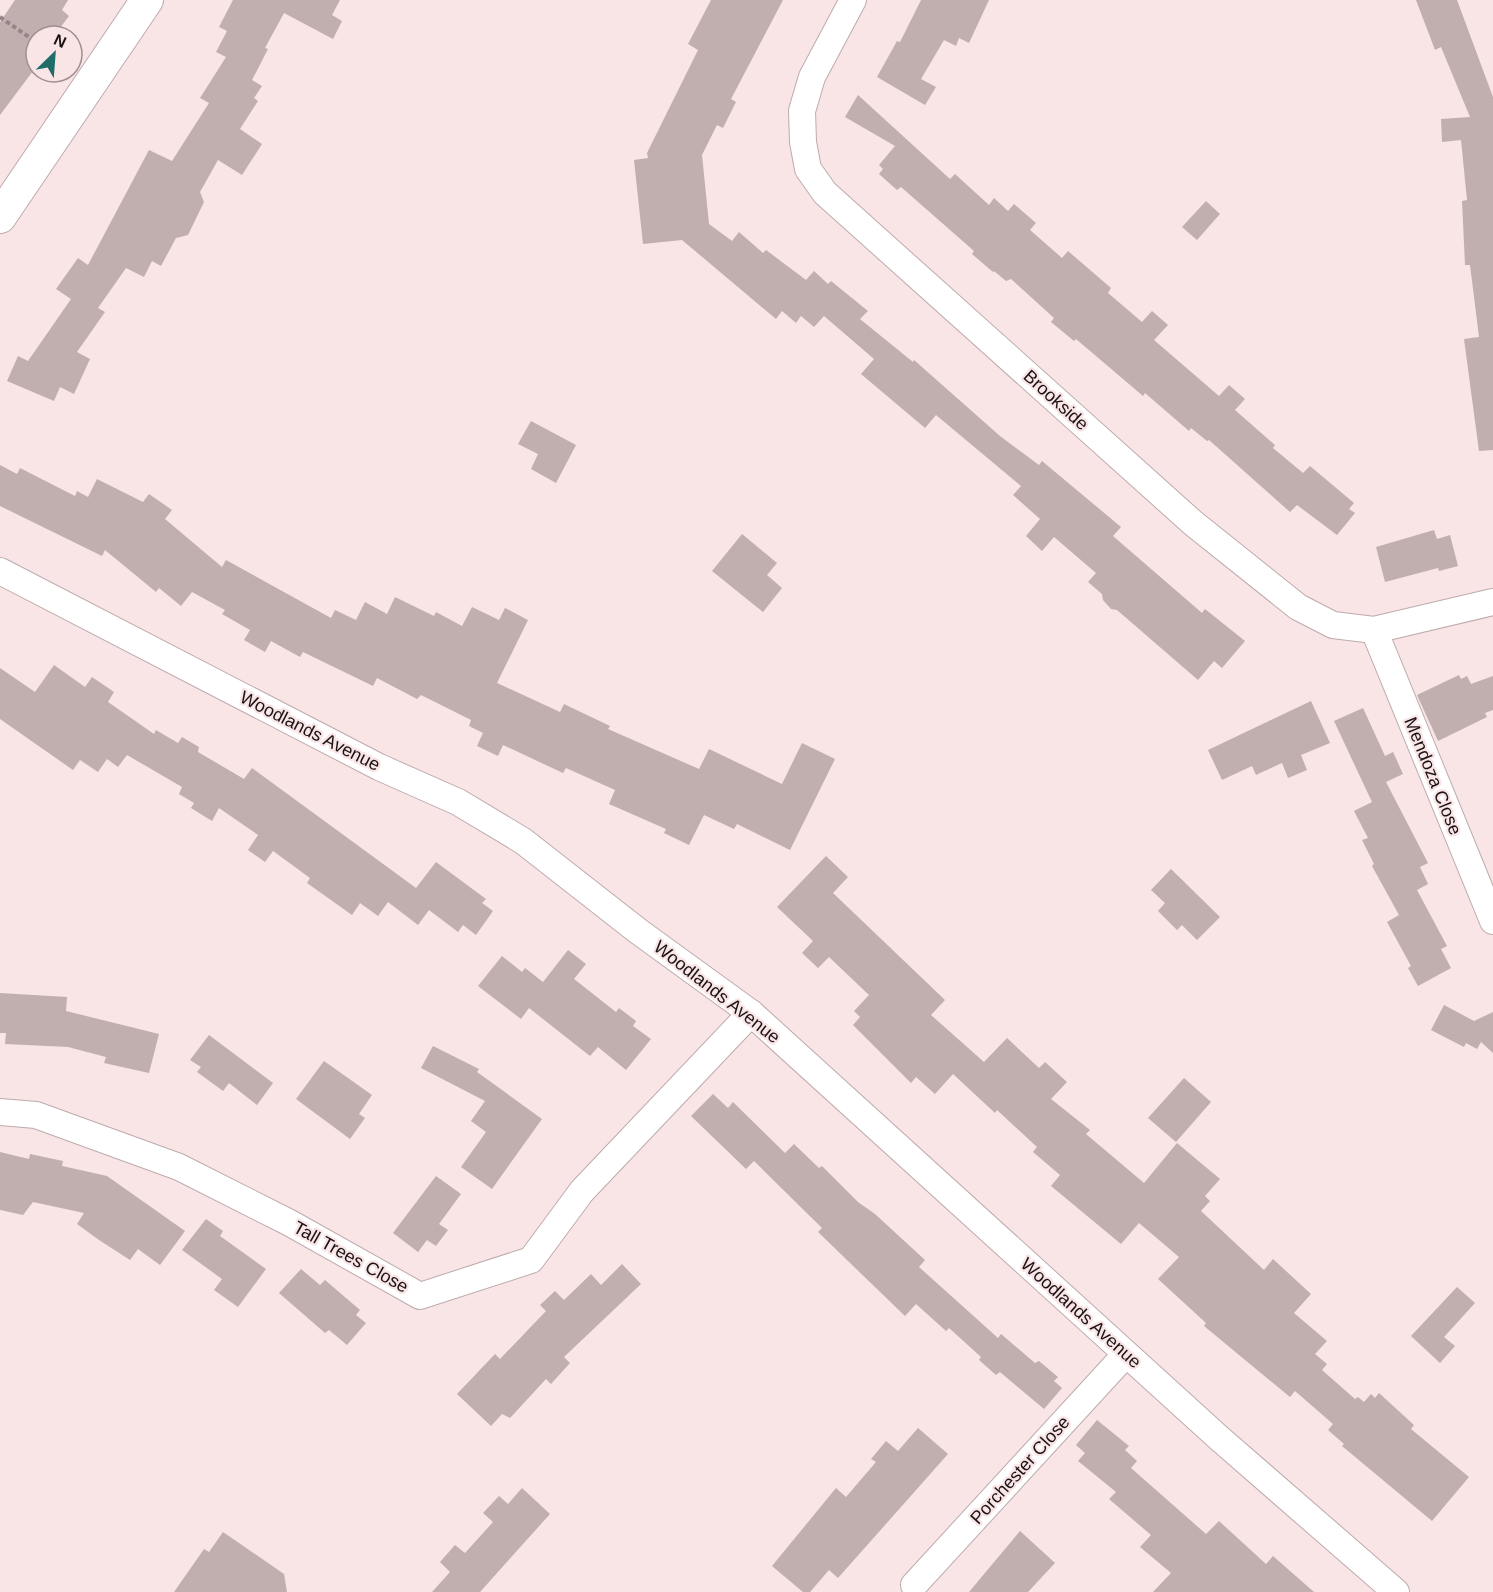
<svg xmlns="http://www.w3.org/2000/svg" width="1493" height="1592" viewBox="0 0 1493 1592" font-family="Helvetica,sans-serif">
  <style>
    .building { fill: #c1aeaf }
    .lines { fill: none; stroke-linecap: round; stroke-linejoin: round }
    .minor-casing { stroke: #beabad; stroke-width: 28 }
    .tertiary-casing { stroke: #beabad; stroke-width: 34 }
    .path { stroke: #948687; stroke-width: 4; stroke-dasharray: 4.5 3; stroke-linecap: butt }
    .minor { stroke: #fff; stroke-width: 26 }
    .tertiary { stroke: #fff; stroke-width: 32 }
    .labels { text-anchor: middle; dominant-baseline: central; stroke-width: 4.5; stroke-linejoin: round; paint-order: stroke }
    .street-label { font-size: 18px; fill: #1a1314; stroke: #f9e4e6 }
  </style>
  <rect width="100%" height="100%" fill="#f9e4e6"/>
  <!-- building -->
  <g class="building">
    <path d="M 15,0 L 68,0 L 62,10 L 69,16 L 54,36 L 36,36 L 36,67 L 0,115 L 0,22 Z"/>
    <path d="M 233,0 L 340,0 L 332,15 L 342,21 L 333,39 L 284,13 L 265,48 L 268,49 L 252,80 L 262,86 L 254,98 L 258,101 L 240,129 L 262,144 L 242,175 L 218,160 L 200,192 L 204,202 L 188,235 L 176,238 L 161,266 L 152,261 L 144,277 L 126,268 L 98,308 L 105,312 L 77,352 L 90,359 L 74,394 L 60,387 L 54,401 L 7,381 L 18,356 L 28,361 L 71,299 L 56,289 L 78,258 L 88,265 L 149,150 L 172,161 L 209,103 L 200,98 L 226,57 L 216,52 L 227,31 L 219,27 Z"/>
    <path d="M 711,0 L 783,0 L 731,99 L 736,102 L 723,128 L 717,125 L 702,155 L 709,224 L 732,241 L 739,232 L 763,253 L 766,250 L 806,280 L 814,271 L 828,284 L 831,281 L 868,311 L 860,319 L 913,362 L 914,360 L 1000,436 L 1039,465 L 1042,461 L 1121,527 L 1113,536 L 1202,613 L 1205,609 L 1245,641 L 1222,668 L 1214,661 L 1198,680 L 1117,610 L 1111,609 L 1103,600 L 1102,594 L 1088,582 L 1096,573 L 1054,537 L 1042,551 L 1026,536 L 1040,519 L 1013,495 L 1021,486 L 936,415 L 925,428 L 861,374 L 874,359 L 824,316 L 814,327 L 801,316 L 796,323 L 782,311 L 776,319 L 682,240 L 643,244 L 634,160 L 648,158 L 647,153 L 698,50 L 688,44 Z"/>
    <path d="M 921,0 L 989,0 L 969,43 L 959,38 L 956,46 L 944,40 L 921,79 L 936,87 L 925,105 L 877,77 L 897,41 L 900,42 Z"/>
    <path d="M 1416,0 L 1457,0 L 1493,97 L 1493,450 L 1479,451 L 1464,339 L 1479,337 L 1470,265 L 1465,265 L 1462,201 L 1467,200 L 1461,140 L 1442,142 L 1441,119 L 1470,117 L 1441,47 L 1435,50 Z"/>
    <path d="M 858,95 L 950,179 L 955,174 L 989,205 L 994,198 L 1008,211 L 1014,204 L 1036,223 L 1030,230 L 1062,258 L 1068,251 L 1111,288 L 1108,293 L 1142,322 L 1152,311 L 1168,325 L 1154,340 L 1219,396 L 1229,385 L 1245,399 L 1235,410 L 1275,445 L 1273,448 L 1303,473 L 1310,466 L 1354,503 L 1349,509 L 1355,513 L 1337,535 L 1297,505 L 1290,512 L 1209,440 L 1207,441 L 1191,428 L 1189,431 L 1145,393 L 1143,396 L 1076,339 L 1074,341 L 1051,322 L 1054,318 L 1011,279 L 1006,281 L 994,271 L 993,272 L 972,254 L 974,251 L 901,187 L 897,190 L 879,174 L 883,169 L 879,165 L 895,146 L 845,117 Z"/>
    <path d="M 1206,201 L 1220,214 L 1197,240 L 1182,227 Z"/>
    <path d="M 531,421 L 576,445 L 556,483 L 531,469 L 538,454 L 518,444 Z"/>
    <path d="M 0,465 L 17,474 L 20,468 L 75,496 L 77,491 L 88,497 L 97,479 L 143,502 L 149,494 L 172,510 L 165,519 L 222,567 L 226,560 L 331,618 L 335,610 L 356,620 L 365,602 L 387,614 L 395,597 L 434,616 L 436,612 L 462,626 L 472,607 L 499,620 L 505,608 L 528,620 L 497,683 L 560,712 L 564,704 L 610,726 L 608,729 L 699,769 L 709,749 L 782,784 L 802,743 L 835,759 L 790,850 L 737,824 L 734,829 L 704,815 L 689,845 L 664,833 L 666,829 L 609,804 L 615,790 L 566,768 L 563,773 L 503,745 L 498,756 L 477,746 L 483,733 L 469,726 L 471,720 L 421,695 L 417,699 L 377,678 L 373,686 L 303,652 L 300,657 L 271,641 L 265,652 L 244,640 L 250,630 L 222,614 L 225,610 L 192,592 L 181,606 L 159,588 L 156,592 L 105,550 L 102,556 L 0,506 Z"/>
    <path d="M 1434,530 L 1437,539 L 1450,535 L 1458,566 L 1439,571 L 1438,568 L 1385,582 L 1376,547 Z"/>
    <path d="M 742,534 L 777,563 L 767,575 L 782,588 L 763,612 L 712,571 Z"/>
    <path d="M 54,665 L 85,687 L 92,677 L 114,692 L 108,702 L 154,734 L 156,730 L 178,743 L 182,737 L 199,747 L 198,752 L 244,779 L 252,768 L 416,888 L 436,862 L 486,899 L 482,903 L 493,911 L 476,935 L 463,925 L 458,932 L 429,910 L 418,925 L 388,902 L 378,916 L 360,903 L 352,915 L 307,883 L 310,878 L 273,851 L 265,862 L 248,850 L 258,835 L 219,808 L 212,821 L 191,808 L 194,803 L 179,794 L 182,787 L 127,755 L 118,767 L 107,759 L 98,772 L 80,760 L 73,770 L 0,719 L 0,668 L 35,692 Z"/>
    <path d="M 1459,675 L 1461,679 L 1467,676 L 1471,684 L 1493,676 L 1493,710 L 1485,713 L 1487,717 L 1438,741 L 1417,695 Z"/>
    <path d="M 1311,701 L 1330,743 L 1301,755 L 1307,770 L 1288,778 L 1282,763 L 1256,775 L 1252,766 L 1222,780 L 1208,750 Z"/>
    <path d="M 1363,708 L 1385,756 L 1393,752 L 1403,774 L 1386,782 L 1428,863 L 1420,867 L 1428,884 L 1417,890 L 1447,946 L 1441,949 L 1451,968 L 1418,986 L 1408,968 L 1411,966 L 1387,922 L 1399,915 L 1372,866 L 1374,864 L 1362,840 L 1368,838 L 1354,811 L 1372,802 L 1334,721 Z"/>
    <path d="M 826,856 L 848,877 L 833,893 L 945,1000 L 931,1015 L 984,1062 L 1007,1038 L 1039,1068 L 1045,1062 L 1067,1082 L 1051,1099 L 1090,1130 L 1086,1134 L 1144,1183 L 1177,1143 L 1220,1179 L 1205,1196 L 1210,1201 L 1201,1211 L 1264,1270 L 1273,1259 L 1311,1294 L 1294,1313 L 1327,1341 L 1315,1354 L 1327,1364 L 1322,1370 L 1355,1399 L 1358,1397 L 1364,1402 L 1371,1394 L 1375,1398 L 1379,1393 L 1414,1425 L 1411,1429 L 1469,1477 L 1432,1521 L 1342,1446 L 1344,1444 L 1328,1430 L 1333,1424 L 1295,1391 L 1290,1397 L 1204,1326 L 1206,1323 L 1158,1279 L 1179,1257 L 1139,1223 L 1121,1244 L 1051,1186 L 1060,1175 L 1033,1152 L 1037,1147 L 997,1110 L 995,1113 L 953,1074 L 935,1094 L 916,1077 L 911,1083 L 853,1025 L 860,1017 L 854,1011 L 869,995 L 829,957 L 818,968 L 802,953 L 813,941 L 777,907 Z"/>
    <path d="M 1171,869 L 1220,917 L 1197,940 L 1182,925 L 1177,930 L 1158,911 L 1165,903 L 1151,890 Z"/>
    <path d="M 568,950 L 586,964 L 574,979 L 616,1012 L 619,1008 L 636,1021 L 633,1026 L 651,1039 L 626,1070 L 598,1047 L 590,1056 L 529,1008 L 521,1019 L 478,986 L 502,956 L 522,972 L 525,968 L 543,982 Z"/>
    <path d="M 0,993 L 67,997 L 66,1011 L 159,1034 L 149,1073 L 104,1063 L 106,1057 L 68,1047 L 5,1044 L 6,1033 L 0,1033 Z"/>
    <path d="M 1444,1005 L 1474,1021 L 1493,1012 L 1493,1053 L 1481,1042 L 1477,1049 L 1466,1043 L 1464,1047 L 1431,1030 Z"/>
    <path d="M 209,1035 L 273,1083 L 257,1105 L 229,1083 L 223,1091 L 197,1072 L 201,1067 L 190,1060 Z"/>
    <path d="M 433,1046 L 479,1069 L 477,1072 L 542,1119 L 492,1189 L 461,1167 L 486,1132 L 471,1121 L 485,1101 L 421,1068 Z"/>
    <path d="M 324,1061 L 372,1095 L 359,1114 L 365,1118 L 350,1139 L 296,1099 Z"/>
    <path d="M 1184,1078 L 1211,1102 L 1176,1142 L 1148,1118 Z"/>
    <path d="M 713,1094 L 728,1108 L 733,1102 L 785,1153 L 794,1144 L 819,1168 L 822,1166 L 858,1202 L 875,1214 L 925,1260 L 919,1267 L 998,1338 L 1001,1334 L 1035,1363 L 1039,1361 L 1058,1377 L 1054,1381 L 1062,1388 L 1044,1409 L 1000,1372 L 996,1375 L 979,1360 L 981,1357 L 949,1328 L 946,1331 L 916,1304 L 905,1316 L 818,1232 L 822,1228 L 754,1161 L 746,1169 L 691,1116 Z"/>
    <path d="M 0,1152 L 29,1159 L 30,1154 L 63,1161 L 62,1166 L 107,1176 L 185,1231 L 160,1265 L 138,1249 L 130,1260 L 99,1240 L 77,1224 L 84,1213 L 33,1202 L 23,1215 L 0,1210 Z"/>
    <path d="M 436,1176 L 461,1194 L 439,1224 L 448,1230 L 436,1246 L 427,1240 L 418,1252 L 393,1233 Z"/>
    <path d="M 206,1219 L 223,1231 L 220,1236 L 266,1269 L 238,1307 L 214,1290 L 222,1279 L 182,1250 Z"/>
    <path d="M 622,1264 L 641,1284 L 564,1357 L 570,1363 L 551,1384 L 546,1379 L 510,1418 L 502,1414 L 491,1426 L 457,1394 L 495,1354 L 500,1359 L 546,1311 L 540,1305 L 555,1291 L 564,1300 L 591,1274 L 601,1285 Z"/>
    <path d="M 301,1269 L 320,1285 L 325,1280 L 360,1310 L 356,1315 L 366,1323 L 347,1345 L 329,1330 L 325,1333 L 279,1293 Z"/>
    <path d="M 1457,1287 L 1475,1303 L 1444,1337 L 1455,1346 L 1440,1363 L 1411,1336 Z"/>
    <path d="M 1097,1420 L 1129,1446 L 1125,1450 L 1137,1461 L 1131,1468 L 1206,1534 L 1219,1521 L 1266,1564 L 1273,1556 L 1314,1592 L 1153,1592 L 1171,1573 L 1140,1547 L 1151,1535 L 1109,1499 L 1116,1492 L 1078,1461 L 1085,1453 L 1076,1445 Z"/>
    <path d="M 918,1428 L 948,1454 L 838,1578 L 829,1570 L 810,1592 L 803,1592 L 772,1566 L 836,1488 L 846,1497 L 876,1462 L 871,1459 L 886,1441 L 898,1451 Z"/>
    <path d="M 522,1488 L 550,1514 L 480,1592 L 432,1592 L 450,1572 L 440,1562 L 455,1545 L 465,1553 L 493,1522 L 483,1513 L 499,1496 L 508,1504 Z"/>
    <path d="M 1020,1531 L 1055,1563 L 1028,1592 L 969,1592 Z"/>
    <path d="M 223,1532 L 284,1574 L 287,1592 L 174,1592 L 204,1549 L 209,1552 Z"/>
  </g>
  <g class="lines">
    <!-- minor casing -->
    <g class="minor-casing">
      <g id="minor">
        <path d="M 853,0 L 812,77 L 802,111 L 803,142 L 808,169 L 825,193 L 1193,523 L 1298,607 L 1333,625 L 1374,630 L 1493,602"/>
        <path d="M 0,571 L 379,767 L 458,802 L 523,841 L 638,931 L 751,1013 L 1219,1438 L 1396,1592"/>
        <path d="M 1374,630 L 1493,921"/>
        <path d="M 0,1112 L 36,1115 L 179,1167 L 290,1223 L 420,1296 L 531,1260 L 582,1191 L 751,1013"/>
        <path d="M 914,1585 L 1126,1354"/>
      </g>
    </g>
    <!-- tertiary casing -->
    <g class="tertiary-casing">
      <path id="tertiary" d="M 0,217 L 147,0"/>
    </g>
    <!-- path -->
    <path class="path" d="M 0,17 L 36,42"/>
    <!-- minor -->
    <use href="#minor" class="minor"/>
    <!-- tertiary -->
    <use href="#tertiary" class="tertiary"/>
  </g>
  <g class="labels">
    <!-- street labels -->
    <g class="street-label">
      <text transform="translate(1056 400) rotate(42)">Brookside</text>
      <text transform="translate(310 731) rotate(27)">Woodlands Avenue</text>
      <text transform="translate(1433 776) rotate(68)">Mendoza Close</text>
      <text transform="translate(717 992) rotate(38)">Woodlands Avenue</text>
      <text transform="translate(351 1257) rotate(29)">Tall Trees Close</text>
      <text transform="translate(1081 1313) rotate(42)">Woodlands Avenue</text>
      <text transform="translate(1020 1470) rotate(-48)">Porchester Close</text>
    </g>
  </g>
  <!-- north arrow -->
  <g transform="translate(54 54) rotate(25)"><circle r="28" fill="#f9e4e6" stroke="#a09092" stroke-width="1.5"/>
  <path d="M0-4.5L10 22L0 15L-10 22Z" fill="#206c69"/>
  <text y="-9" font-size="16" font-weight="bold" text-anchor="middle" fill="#1a1314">N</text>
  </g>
</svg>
